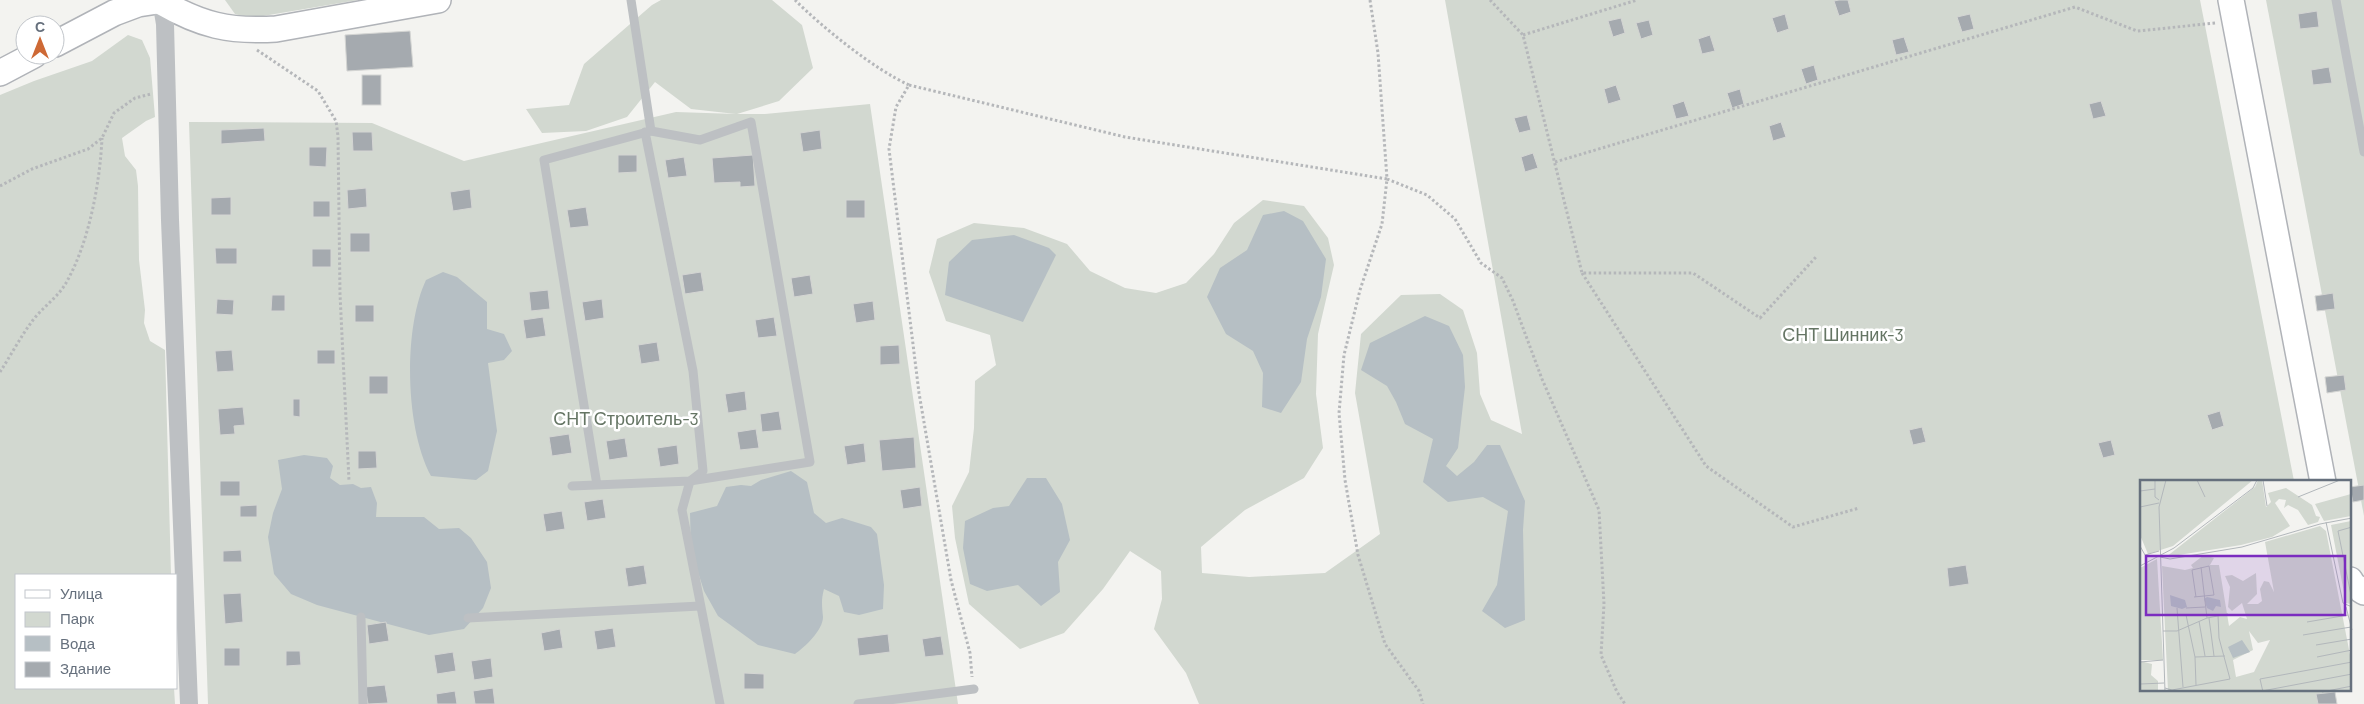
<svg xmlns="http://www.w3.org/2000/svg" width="2364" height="704" viewBox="0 0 2364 704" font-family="Barlow,sans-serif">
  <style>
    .green { fill: #d2d8d0 }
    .water { fill: #b6bfc4 }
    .building { fill: #a5aaaf; stroke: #d4d5d3 }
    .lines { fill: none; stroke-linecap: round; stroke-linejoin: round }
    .secondary-casing { stroke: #b0b3b8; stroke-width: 28 }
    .path { stroke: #b5b7ba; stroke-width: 3; stroke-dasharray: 2.5 2.5; stroke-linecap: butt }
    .lane { stroke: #bdc0c3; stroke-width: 9 }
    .street { stroke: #bdc0c3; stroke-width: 18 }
    .secondary { stroke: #fff; stroke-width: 25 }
    .labels { text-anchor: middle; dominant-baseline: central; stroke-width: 5; stroke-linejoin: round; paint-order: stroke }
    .park-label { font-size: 18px; fill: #657564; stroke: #fff }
    .inset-road { fill: none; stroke: #b2b7bb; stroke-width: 1 }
    .view { fill: #7b2cbf; fill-opacity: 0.15; stroke: #7b2cbf; stroke-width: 2.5 }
    .inset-edge { fill: none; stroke: #66707d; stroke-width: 2.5 }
  </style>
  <rect width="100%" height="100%" fill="#f3f3f0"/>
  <!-- green -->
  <g class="green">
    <path d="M 225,0 L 358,0 L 251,18 L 235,14 Z"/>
    <path d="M 661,0 L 772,0 L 802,25 L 813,68 L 779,101 L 737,114 L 765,114 L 870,104 L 958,704 L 208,704 L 189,122 L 372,123 L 464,161 L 676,112 L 736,114 L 691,109 L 655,82 L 627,117 L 586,131 L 542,133 L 526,109 L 569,105 L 584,64 L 652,5 Z"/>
    <path d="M 1445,0 L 2200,0 L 2294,481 L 2142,482 L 2142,690 L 2334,690 L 2337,704 L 1199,704 L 1186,673 L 1154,629 L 1162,599 L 1161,571 L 1130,551 L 1103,589 L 1064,633 L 1020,649 L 969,604 L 955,538 L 952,506 L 969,472 L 974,428 L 975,381 L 996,365 L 990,335 L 946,321 L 929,272 L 937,239 L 974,223 L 1024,228 L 1067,244 L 1090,271 L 1125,288 L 1156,293 L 1186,283 L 1214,254 L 1234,223 L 1263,200 L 1304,206 L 1328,238 L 1334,265 L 1318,334 L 1316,394 L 1323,448 L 1304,478 L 1245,510 L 1201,547 L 1202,573 L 1249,577 L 1325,573 L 1380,534 L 1355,393 L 1361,334 L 1401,295 L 1440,294 L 1463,310 L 1477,353 L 1480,394 L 1491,420 L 1522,434 Z"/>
    <path d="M 2266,0 L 2364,0 L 2364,516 Z"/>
    <path d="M 128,35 L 142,40 L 150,58 L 155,117 L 146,121 L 122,138 L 125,156 L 136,170 L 138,186 L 139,260 L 145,310 L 144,323 L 150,341 L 165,350 L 171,575 L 16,575 L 16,688 L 174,688 L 175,704 L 0,704 L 0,95 L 34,81 L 92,61 Z"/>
  </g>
  <!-- water -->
  <g class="water">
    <path d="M 1284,211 L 1303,221 L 1326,259 L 1321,297 L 1307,339 L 1301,382 L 1281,413 L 1262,407 L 1263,373 L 1253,351 L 1226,334 L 1207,297 L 1220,268 L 1247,250 L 1263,215 Z"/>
    <path d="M 1014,235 L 1049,248 L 1056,255 L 1023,322 L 945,295 L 949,262 L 972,240 Z"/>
    <path d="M 443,272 L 457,277 L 487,302 L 487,329 L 504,334 L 512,351 L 504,360 L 488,363 L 497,431 L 488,471 L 476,480 L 431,476 C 405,428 403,329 426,280 Z"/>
    <path d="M 1425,316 L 1449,326 L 1463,355 L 1465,387 L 1458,448 L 1446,466 L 1457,476 L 1474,462 L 1487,445 L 1500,445 L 1525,501 L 1523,530 L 1525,620 L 1505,628 L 1482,611 L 1497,585 L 1508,511 L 1483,497 L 1448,502 L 1423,482 L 1433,439 L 1405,424 L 1396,402 L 1387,386 L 1361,370 L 1370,343 Z"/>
    <path d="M 304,455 L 327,458 L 333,466 L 330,478 L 340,485 L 353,484 L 361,488 L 371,487 L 377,503 L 376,517 L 424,517 L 439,529 L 459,528 L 471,538 L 487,562 L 491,588 L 483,608 L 464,629 L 429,635 L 317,605 L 291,594 L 274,574 L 268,537 L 273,513 L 282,489 L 278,460 Z"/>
    <path d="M 791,471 L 807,482 L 814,513 L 826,523 L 842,518 L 871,527 L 877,534 L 884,585 L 883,609 L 859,615 L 844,612 L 839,596 L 824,589 C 821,600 822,606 823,617 C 823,630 805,647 795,654 L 758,645 L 718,616 L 704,591 L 691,550 L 690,513 L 717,506 L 726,487 L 741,485 L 751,486 L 761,480 Z"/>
    <path d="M 1027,478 L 1046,478 L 1062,504 L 1070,540 L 1058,562 L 1060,592 L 1041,606 L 1018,585 L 987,591 L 970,584 L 963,548 L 965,521 L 993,508 L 1009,506 Z"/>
  </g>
  <!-- building -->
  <g class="building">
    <path d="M 1839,0 L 1848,0 L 1851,12 L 1839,16 L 1834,1 Z"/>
    <path d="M 2317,11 L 2319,27 L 2300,29 L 2298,14 Z"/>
    <path d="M 1785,14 L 1789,29 L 1777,33 L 1772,18 Z"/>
    <path d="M 1970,14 L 1974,29 L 1962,32 L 1957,17 Z"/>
    <path d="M 1621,18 L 1625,33 L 1613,37 L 1608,21 Z"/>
    <path d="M 1649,20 L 1653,35 L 1641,39 L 1636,23 Z"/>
    <path d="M 410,31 L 413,67 L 347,71 L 345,35 Z"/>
    <path d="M 1710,35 L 1715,51 L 1702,54 L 1698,39 Z"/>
    <path d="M 1904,37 L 1909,52 L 1896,55 L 1892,40 Z"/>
    <path d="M 1814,65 L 1818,80 L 1806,84 L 1801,69 Z"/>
    <path d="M 2329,67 L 2332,83 L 2313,85 L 2311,70 Z"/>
    <rect x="362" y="75" width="19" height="30"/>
    <path d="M 1616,85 L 1621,100 L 1608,104 L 1604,89 Z"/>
    <path d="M 1740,89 L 1744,104 L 1732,108 L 1727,93 Z"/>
    <path d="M 1684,101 L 1689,116 L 1676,119 L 1672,105 Z"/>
    <path d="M 2101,101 L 2106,116 L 2093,119 L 2089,104 Z"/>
    <path d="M 1527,115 L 1531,130 L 1519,133 L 1514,118 Z"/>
    <path d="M 1781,122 L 1786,137 L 1773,141 L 1769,126 Z"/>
    <path d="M 264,128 L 265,141 L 221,144 L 221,130 Z"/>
    <path d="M 820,130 L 822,149 L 803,152 L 800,133 Z"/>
    <path d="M 352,132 L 372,132 L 373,151 L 353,151 Z"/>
    <path d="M 309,147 L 327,147 L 326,167 L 309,166 Z"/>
    <path d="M 1533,153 L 1538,168 L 1525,172 L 1521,157 Z"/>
    <path d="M 618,155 L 637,155 L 637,172 L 618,173 Z"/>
    <path d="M 753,155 L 755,186 L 740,187 L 740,182 L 714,183 L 712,158 Z"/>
    <path d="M 684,157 L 687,176 L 668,178 L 665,160 Z"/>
    <path d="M 366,188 L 367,207 L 348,209 L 347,190 Z"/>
    <path d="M 470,189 L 472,208 L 453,211 L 450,192 Z"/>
    <path d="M 231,197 L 231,215 L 211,215 L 211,198 Z"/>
    <rect x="846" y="200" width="19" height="18"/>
    <rect x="313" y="201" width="17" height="16"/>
    <path d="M 586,207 L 589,226 L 570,228 L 567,210 Z"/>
    <rect x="350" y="233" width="20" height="19"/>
    <path d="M 215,248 L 237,248 L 237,264 L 216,264 Z"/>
    <rect x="312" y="249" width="19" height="18"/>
    <path d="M 701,272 L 704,291 L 685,294 L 682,275 Z"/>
    <path d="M 810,275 L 813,294 L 794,297 L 791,278 Z"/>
    <path d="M 548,290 L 550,309 L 531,311 L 529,292 Z"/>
    <path d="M 2333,293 L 2335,309 L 2317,311 L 2315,296 Z"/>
    <path d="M 272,295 L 285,295 L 285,311 L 271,311 Z"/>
    <path d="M 217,299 L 234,300 L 233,315 L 216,314 Z"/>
    <path d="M 602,299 L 604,318 L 585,321 L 582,302 Z"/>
    <path d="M 873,301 L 875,320 L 856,323 L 853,304 Z"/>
    <rect x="355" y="305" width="19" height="17"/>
    <path d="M 543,317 L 546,336 L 526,339 L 523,320 Z"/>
    <path d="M 774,317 L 777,336 L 758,338 L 755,320 Z"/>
    <path d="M 657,342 L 660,361 L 641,364 L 638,345 Z"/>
    <path d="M 899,345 L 900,364 L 880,365 L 880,346 Z"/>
    <path d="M 232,350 L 234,371 L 217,372 L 215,351 Z"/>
    <rect x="317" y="350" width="18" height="14"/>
    <path d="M 2344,375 L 2346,390 L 2327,393 L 2325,377 Z"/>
    <rect x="369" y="376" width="19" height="18"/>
    <path d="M 745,391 L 747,410 L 728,413 L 725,394 Z"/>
    <path d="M 293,399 L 300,399 L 300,417 L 293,416 Z"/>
    <path d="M 243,407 L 245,425 L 234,426 L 235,434 L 220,435 L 218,409 Z"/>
    <path d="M 779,411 L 782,430 L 762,432 L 760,414 Z"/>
    <path d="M 2220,411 L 2224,426 L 2212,430 L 2207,415 Z"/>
    <path d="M 1922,427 L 1926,442 L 1913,445 L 1909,430 Z"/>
    <path d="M 756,429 L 759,448 L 740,450 L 737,432 Z"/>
    <path d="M 569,434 L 572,453 L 552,456 L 549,437 Z"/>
    <path d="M 914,437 L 916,468 L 882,471 L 879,440 Z"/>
    <path d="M 625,438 L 628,457 L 609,460 L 606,441 Z"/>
    <path d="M 2111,440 L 2115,455 L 2103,458 L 2098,443 Z"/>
    <path d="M 864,443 L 866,462 L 847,465 L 844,446 Z"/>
    <path d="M 677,445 L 679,464 L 660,467 L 657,448 Z"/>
    <path d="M 358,451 L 376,451 L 377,468 L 358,469 Z"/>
    <rect x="220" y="481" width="20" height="15"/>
    <path d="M 2364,485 L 2364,500 L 2353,502 L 2350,487 Z"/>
    <path d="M 920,487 L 922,506 L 903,509 L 900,490 Z"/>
    <path d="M 603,499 L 606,518 L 587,521 L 584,502 Z"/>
    <path d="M 257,505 L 257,517 L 240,517 L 240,506 Z"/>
    <path d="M 562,511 L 565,529 L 546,532 L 543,514 Z"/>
    <path d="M 241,550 L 242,562 L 223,562 L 223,551 Z"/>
    <path d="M 644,565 L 647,584 L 628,587 L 625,568 Z"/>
    <path d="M 1966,565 L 1969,584 L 1949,587 L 1947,568 Z"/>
    <path d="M 241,593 L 243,622 L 225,624 L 223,594 Z"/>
    <path d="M 386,622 L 389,641 L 369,644 L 367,625 Z"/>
    <path d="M 613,628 L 616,647 L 597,650 L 594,631 Z"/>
    <path d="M 560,629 L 563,648 L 544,651 L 541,633 Z"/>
    <path d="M 888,634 L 890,652 L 859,656 L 857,638 Z"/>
    <path d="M 941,636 L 944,655 L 925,657 L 922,639 Z"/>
    <rect x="224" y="648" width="16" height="18"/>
    <path d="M 286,651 L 300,651 L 301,665 L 286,666 Z"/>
    <path d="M 453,652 L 456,671 L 437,674 L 434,655 Z"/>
    <path d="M 491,658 L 493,677 L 474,680 L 471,661 Z"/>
    <path d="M 744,673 L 764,674 L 764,689 L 744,689 Z"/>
    <path d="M 385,685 L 388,703 L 368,704 L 365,687 Z"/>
    <path d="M 493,688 L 495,704 L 475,704 L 473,691 Z"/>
    <path d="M 455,691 L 457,704 L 437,704 L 436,694 Z"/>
    <path d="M 2335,692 L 2337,704 L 2318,704 L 2316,694 Z"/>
  </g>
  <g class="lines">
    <!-- secondary casing -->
    <g class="secondary-casing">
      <g id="secondary">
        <path d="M 2231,0 L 2323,482"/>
        <path d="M 161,2 C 201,25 229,32 276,29 L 438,0"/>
        <path d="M 55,44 L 114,13 L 138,4 L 164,0"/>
        <path d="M 0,73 L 34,55"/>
        <path d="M 2350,580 L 2353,585 L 2364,592"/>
      </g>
    </g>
    <!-- path -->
    <g class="path">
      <path d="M 795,0 C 823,28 874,69 909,85 L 896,107 L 889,149 L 919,393 L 951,580 L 970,653 L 972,677"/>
      <path d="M 1370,0 L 1378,53 L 1387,179 L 1427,195 L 1455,219 L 1481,263 L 1502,278 L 1513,301 L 1542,379 L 1599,510 L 1604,604 L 1601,655 L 1617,692 L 1625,704"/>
      <path d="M 1490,0 L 1523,35 L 1582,273 L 1693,273 L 1760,318 L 1816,257"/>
      <path d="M 1523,35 L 1637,0"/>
      <path d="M 257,50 L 318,91 L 336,121 L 338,136 L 340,294 L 349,481"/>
      <path d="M 909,85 L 1125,137 L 1387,179 L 1382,224 L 1360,290 L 1344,355 L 1339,413 L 1345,480 L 1358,555 L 1385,644 L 1419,691 L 1423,704"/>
      <path d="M 1555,162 L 2075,7 L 2137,31 L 2216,23"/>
      <path d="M 0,186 L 32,169 L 88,149 L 102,138 L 114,113 L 135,98 L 151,94"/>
      <path d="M 1582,273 L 1706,466 L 1793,527 L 1859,508"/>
      <path d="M 0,372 C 11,355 21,336 33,320 C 43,307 58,297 66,283 C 89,243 100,183 102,138"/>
    </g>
    <!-- lane -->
    <g class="lane">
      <path d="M 631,0 L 651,131"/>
      <path d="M 2336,0 L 2364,152"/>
      <path d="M 645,132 L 693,371 L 703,471 L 690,481 L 682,510 L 720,704"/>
      <path d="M 572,486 L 690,481 L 810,462 L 751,122 L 700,140 L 651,131 L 544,160 L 597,485"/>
      <path d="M 361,617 L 363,704"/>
      <path d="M 468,618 L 700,606"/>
      <path d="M 858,704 L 974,689"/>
    </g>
    <!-- street -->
    <path class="street" d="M 161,0 L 165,24 L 170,220 L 189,704"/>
    <!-- secondary -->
    <use href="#secondary" class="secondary"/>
  </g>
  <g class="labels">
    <!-- park labels -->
    <g class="park-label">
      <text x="1843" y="334">СНТ Шинник-3</text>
      <text x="626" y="418">СНТ Строитель-3</text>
    </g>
  </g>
  <!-- overview -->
  <g transform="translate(2140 480)">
    <rect width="211" height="211" fill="#f3f3f0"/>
    <path d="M 0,0 L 113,0 L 33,66 L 8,74 L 0,55 ZM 118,0 L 122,0 L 126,27 L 131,22 L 128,13 L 146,8 L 172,25 L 176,36 L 180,37 L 178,42 L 168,45 L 158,30 L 148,25 L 144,28 L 146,20 L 139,19 L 135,23 L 150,46 L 132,57 L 101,65 L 26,77 L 115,7 ZM 211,14 L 211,36 L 184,41 L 175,24 ZM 211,41 L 211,124 L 206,123 L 191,45 ZM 180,46 L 186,51 L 211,180 L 211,211 L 28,211 L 22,86 L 45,90 L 53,88 L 51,85 L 64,75 L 74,78 L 70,85 L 79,85 L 89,146 L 100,137 L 107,139 L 102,123 L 92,131 L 88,127 L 90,107 L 85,96 L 92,95 L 103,101 L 116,93 L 117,114 L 107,124 L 118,124 L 122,121 L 120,109 L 124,101 L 129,102 L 134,112 L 125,62 ZM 109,151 L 118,163 L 130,160 L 114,192 L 96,197 L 93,180 L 113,170 ZM 17,79 L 23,180 L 0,180 L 0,88 ZM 0,181 L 12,184 L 11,195 L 18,201 L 18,211 L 0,212 Z" fill="#d2d8d0" fill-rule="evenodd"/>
    <path d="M 30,115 L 45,120 L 47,127 L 42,129 L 31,126 ZM 67,117 L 80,120 L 81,127 L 76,126 L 73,131 L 67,128 L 64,119 ZM 102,160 L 110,172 L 93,178 L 88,167 Z" fill="#b6bfc4"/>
    <path class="inset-road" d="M 15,0 L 15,17 L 19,20M 57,0 L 65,17M 123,0 L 127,26M 0,11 L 15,9M 158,17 L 200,0M 0,27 L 19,23M 186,42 L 203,123 L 212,127M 212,47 L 198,51 L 212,120M 0,66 L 5,75 L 19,71M 20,77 L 30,79 L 102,67 L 180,44 L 212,38M 0,86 L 34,68 L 113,8 L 117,0M 61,87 L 67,138M 54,117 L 74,115 L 69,86 L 52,90 L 56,117M 206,127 L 212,150M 37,128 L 43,207M 46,128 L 65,127M 46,135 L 55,177 L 56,205M 69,138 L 74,176M 59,141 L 65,176M 167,142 L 208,135M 23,151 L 37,151 L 67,138 L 88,134M 163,155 L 211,147M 176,165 L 212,159M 55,177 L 85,176M 177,177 L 212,170M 0,182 L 23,180M 0,204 L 24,203M 25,208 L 32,210 L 90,199 L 79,158 L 78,135M 122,211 L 212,194M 25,212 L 19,27 L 26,0M 123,212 L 120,199 L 212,182M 182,212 L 212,206"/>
    <path class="view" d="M 6,76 L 205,76 L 205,135 L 6,135 Z"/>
    <rect width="211" height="211" class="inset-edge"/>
  </g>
  <!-- legend -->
  <rect x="15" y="574" width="162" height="115" fill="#ffffff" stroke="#c2c6cb"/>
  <rect x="25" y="590" width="25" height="8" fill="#ffffff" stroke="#c2c6cb"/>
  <text x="60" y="599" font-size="15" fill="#66707d">Улица</text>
  <rect x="25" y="612" width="25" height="15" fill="#d2d8d0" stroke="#c2c6cb"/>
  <text x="60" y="624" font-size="15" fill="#66707d">Парк</text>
  <rect x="25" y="636" width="25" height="15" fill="#b6bfc4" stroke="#c2c6cb"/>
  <text x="60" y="649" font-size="15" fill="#66707d">Вода</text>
  <rect x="25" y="662" width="25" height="15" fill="#a5aaaf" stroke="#c2c6cb"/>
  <text x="60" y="674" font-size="15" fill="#66707d">Здание</text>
  <!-- north arrow -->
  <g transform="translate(40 40)"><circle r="24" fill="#ffffff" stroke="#c2c6cb"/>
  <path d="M0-4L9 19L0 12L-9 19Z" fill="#ce6935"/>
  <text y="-8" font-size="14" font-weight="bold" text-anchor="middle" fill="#66707d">С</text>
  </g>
</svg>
